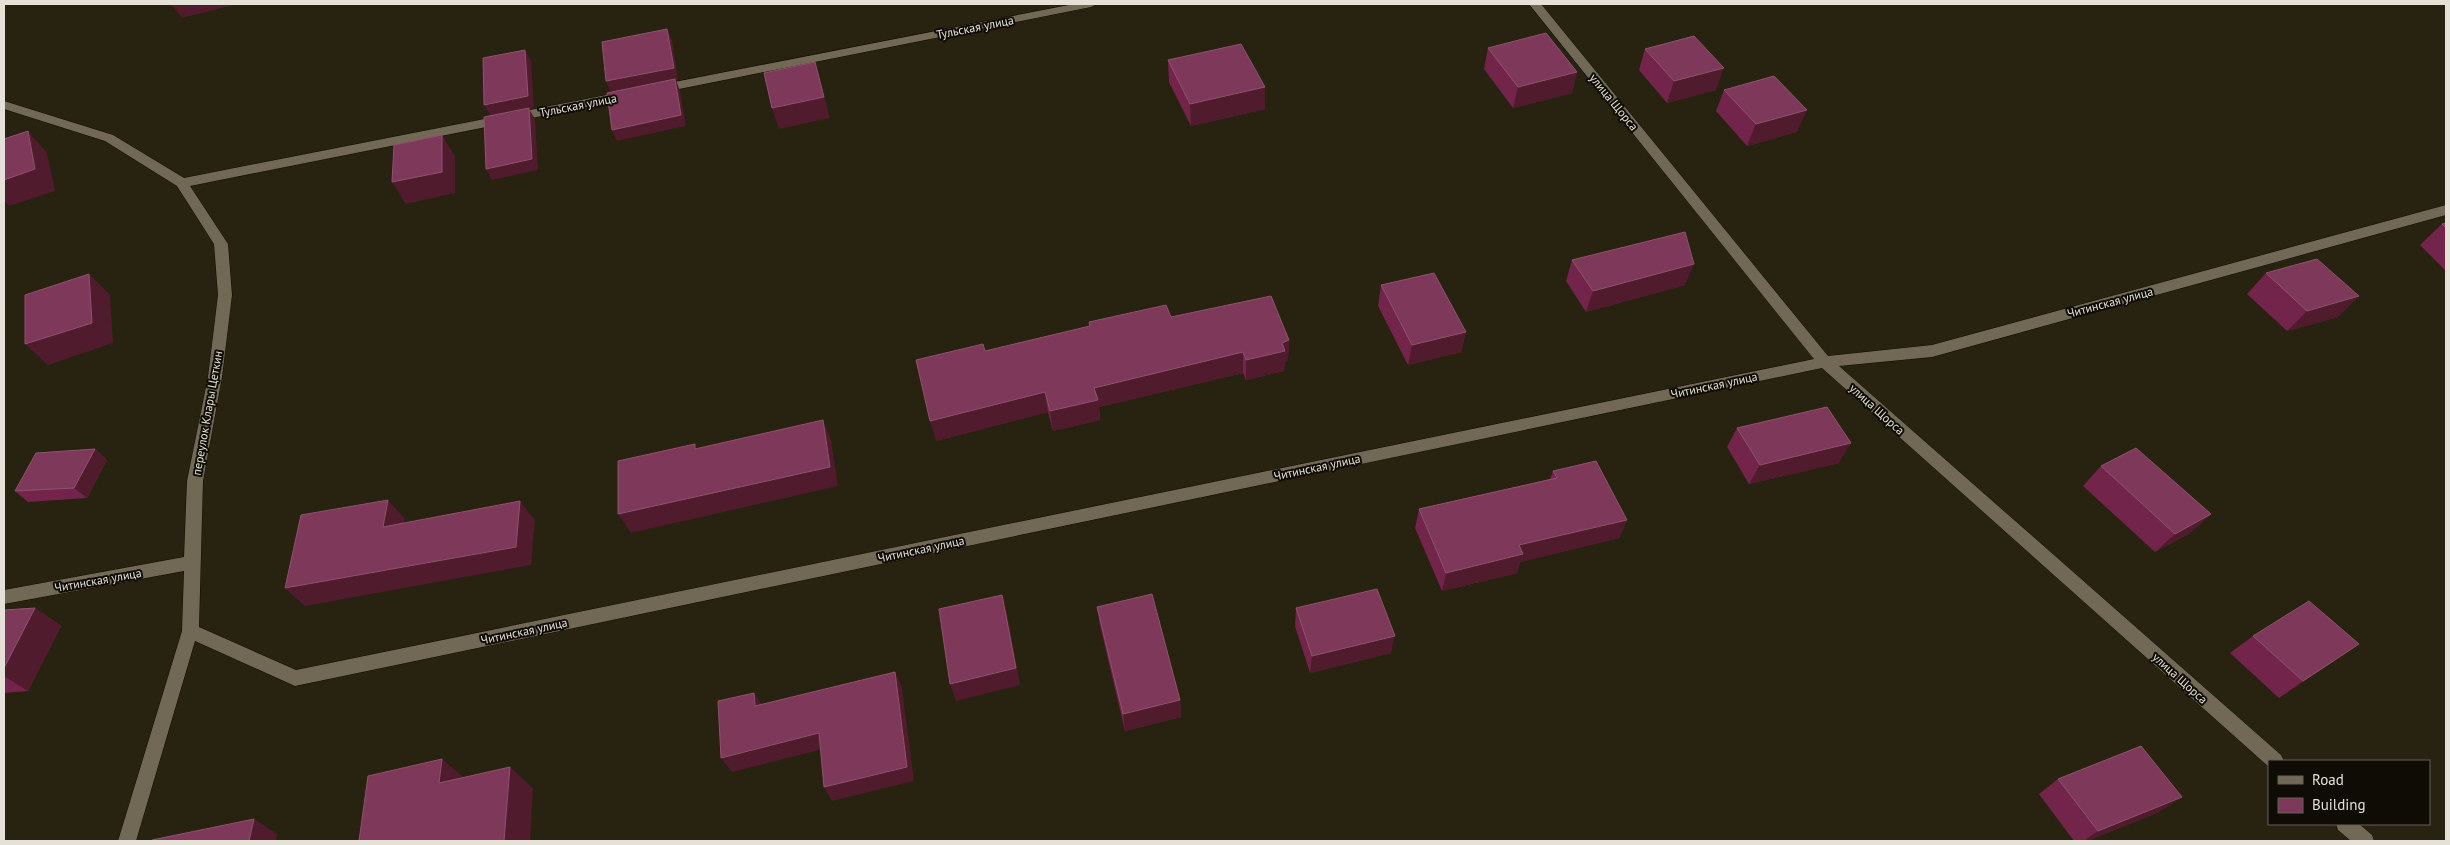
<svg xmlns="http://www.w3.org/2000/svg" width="2450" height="845" viewBox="0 0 2450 845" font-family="'PT Sans',sans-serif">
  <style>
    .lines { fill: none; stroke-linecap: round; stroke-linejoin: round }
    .minor-casing { stroke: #110b00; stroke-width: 1 }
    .minor { fill: #716955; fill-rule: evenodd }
    .wall { fill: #72244a }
    .shaded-wall { fill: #4f1b2d }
    .building { fill: #7e395a; stroke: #8e536d }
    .labels { text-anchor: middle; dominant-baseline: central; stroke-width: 4; stroke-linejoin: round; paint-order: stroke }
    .street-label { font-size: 12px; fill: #e5e1d6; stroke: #0e0c05 }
  </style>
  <rect width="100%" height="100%" fill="#282210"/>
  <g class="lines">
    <!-- minor casing -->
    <g class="minor-casing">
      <g id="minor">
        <path d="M 1074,4 L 1097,4 L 1091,7 L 659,93 L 653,89 L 659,85 Z"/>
        <path d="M 1529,4 L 1541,4 L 1828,356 L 1932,345 L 2446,205 L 2446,215 L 1932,357 L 1839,366 L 2281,755 L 2284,761 L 2269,761 L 2269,767 L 1822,368 L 295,686 L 195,641 L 136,841 L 118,841 L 182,631 L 184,571 L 4,604 L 4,590 L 184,557 L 187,481 L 208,377 L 218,295 L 214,244 L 177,186 L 105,141 L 4,109 L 4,101 L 113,135 L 184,178 L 627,91 L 633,95 L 627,99 L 190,186 L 228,244 L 232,295 L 222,377 L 203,481 L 199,627 L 296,670 L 1814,359 Z"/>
        <path d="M 2336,824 L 2359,824 L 2372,835 L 2374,841 L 2351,841 L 2338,830 Z"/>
      </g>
    </g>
    <!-- minor -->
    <use href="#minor" class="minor"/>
  </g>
  <!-- wall -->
  <g class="wall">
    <path d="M 1488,48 L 1577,72 L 1572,93 L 1513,108 L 1484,69 Z"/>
    <path d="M 1645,49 L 1716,90 L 1667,103 L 1639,70 Z"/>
    <path d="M 1168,60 L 1265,109 L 1191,126 L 1169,82 Z"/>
    <path d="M 1724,90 L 1797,132 L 1747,146 L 1716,111 Z"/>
    <path d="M 2446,223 L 2446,271 L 2420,245 L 2442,224 Z"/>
    <path d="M 1572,260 L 1685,285 L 1586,312 L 1566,281 Z"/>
    <path d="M 2266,273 L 2338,317 L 2287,331 L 2247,294 Z"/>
    <path d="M 1381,285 L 1466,332 L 1461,352 L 1408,365 L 1378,306 Z"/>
    <path d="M 1171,317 L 1289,340 L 1288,360 L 1285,362 L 1284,371 L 1246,380 L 1243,373 L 1099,407 L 1100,420 L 1053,431 L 1048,412 L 936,441 L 985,351 L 1090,327 L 1089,322 Z"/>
    <path d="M 1737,428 L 1839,463 L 1749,484 L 1727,447 Z"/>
    <path d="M 95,449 L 107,460 L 87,498 L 28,502 L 15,491 Z"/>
    <path d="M 2101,466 L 2211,514 L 2190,533 L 2155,552 L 2083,486 Z"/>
    <path d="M 1553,471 L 1627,520 L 1619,538 L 1520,562 L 1517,573 L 1442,591 L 1415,528 L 1419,509 L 1550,479 Z"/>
    <path d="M 1097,607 L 1180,700 L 1181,717 L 1125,731 L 1100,625 Z"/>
    <path d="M 35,608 L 61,626 L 28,691 L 4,693 L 4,610 Z"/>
    <path d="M 1296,608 L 1391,653 L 1310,673 L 1295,626 Z"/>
    <path d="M 2253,636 L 2334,661 L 2279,698 L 2230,653 Z"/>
    <path d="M 2058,779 L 2159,812 L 2087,841 L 2074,841 L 2039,794 Z"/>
  </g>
  <!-- shaded-wall -->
  <g class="shaded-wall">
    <path d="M 171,4 L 238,4 L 182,18 Z"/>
    <path d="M 667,29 L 672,40 L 678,79 L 676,80 L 680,91 L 686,126 L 617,141 L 612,130 L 611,93 L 606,81 Z"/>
    <path d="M 525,50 L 531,61 L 534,108 L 529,109 L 535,119 L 538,170 L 492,180 L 486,169 L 491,116 L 484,105 Z"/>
    <path d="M 815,62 L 830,118 L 779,129 L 772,108 Z"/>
    <path d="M 1724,68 L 1716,90 L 1667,103 L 1674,81 Z"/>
    <path d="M 1577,72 L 1572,93 L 1513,108 L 1518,87 Z"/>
    <path d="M 1265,87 L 1265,109 L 1191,126 L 1190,104 Z"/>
    <path d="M 1807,110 L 1797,132 L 1747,146 L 1756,124 Z"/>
    <path d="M 28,131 L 47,153 L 55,191 L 9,206 L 4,201 L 4,180 Z"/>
    <path d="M 442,135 L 455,156 L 455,193 L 406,204 L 392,182 Z"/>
    <path d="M 1694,264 L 1685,285 L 1586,312 L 1593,291 Z"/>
    <path d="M 89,274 L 110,295 L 113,343 L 48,365 L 25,344 Z"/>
    <path d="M 2359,296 L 2338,317 L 2287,331 L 2307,311 Z"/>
    <path d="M 1466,332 L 1461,352 L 1408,365 L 1412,345 Z"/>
    <path d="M 1289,340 L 1288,360 L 1285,362 L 1284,371 L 1246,380 L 1246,360 Z"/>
    <path d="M 1243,352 L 1243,373 L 1099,407 L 1100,420 L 1053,431 L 1050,411 L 1094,388 Z"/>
    <path d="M 1045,392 L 1048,412 L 936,441 L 930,421 Z"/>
    <path d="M 823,420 L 831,440 L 838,486 L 631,533 L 618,514 Z"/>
    <path d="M 1851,443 L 1839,463 L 1749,484 L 1760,465 Z"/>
    <path d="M 95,449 L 107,460 L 87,498 L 74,488 Z"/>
    <path d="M 388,500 L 405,519 L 400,546 L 383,527 Z"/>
    <path d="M 520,501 L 535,520 L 531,565 L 305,606 L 285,588 Z"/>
    <path d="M 2211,514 L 2190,533 L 2155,552 L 2175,534 Z"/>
    <path d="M 1627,520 L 1619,538 L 1520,562 L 1517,573 L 1442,591 L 1446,573 L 1519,545 Z"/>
    <path d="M 1002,595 L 1007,613 L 1020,685 L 956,701 L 950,684 Z"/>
    <path d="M 35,608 L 61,626 L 28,691 L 4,676 L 4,668 Z"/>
    <path d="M 1395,636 L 1391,653 L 1310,673 L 1312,656 Z"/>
    <path d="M 2359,644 L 2334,661 L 2279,698 L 2303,681 Z"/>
    <path d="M 895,672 L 902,688 L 914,781 L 832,801 L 824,787 Z"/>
    <path d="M 754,693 L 764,708 L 755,706 Z"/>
    <path d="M 1180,700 L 1181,717 L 1125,731 L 1123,714 Z"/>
    <path d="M 819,733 L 827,748 L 732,772 L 721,758 Z"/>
    <path d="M 442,759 L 467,780 L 439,783 Z"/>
    <path d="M 510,767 L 533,788 L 530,841 L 504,841 Z"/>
    <path d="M 2182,797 L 2159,812 L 2087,841 L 2083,841 L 2098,831 Z"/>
    <path d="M 254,819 L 277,834 L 276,841 L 249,841 Z"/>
  </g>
  <!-- building -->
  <g class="building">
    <path d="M 667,29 L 674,68 L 606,81 L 602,42 Z"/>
    <path d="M 1546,33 L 1577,72 L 1518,87 L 1488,48 Z"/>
    <path d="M 1694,36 L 1724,68 L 1674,81 L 1645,49 Z"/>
    <path d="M 1241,44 L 1265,87 L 1190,104 L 1168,60 Z"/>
    <path d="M 525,50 L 528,96 L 484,105 L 483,58 Z"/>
    <path d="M 815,62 L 824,97 L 772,108 L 764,73 Z"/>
    <path d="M 1774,76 L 1807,110 L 1756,124 L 1724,90 Z"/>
    <path d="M 675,79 L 681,115 L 612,130 L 607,93 Z"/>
    <path d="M 529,108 L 532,159 L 486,169 L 484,117 Z"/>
    <path d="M 28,131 L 35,169 L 4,180 L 4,139 Z"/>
    <path d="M 442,135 L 442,172 L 392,182 L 394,145 Z"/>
    <path d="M 2446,223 L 2446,228 L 2442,224 Z"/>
    <path d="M 1685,232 L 1694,264 L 1593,291 L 1572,260 Z"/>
    <path d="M 2317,259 L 2359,296 L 2307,311 L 2266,273 Z"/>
    <path d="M 1434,273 L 1466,332 L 1412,345 L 1381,285 Z"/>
    <path d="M 89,274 L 92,323 L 25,344 L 25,295 Z"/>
    <path d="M 1271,296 L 1289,340 L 1282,343 L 1285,351 L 1246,360 L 1243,352 L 1094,388 L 1098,400 L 1050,411 L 1045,392 L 930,421 L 916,360 L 983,344 L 985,351 L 1090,326 L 1089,322 L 1166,305 L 1171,317 Z"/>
    <path d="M 1827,407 L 1851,443 L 1760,465 L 1737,428 Z"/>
    <path d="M 823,420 L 830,467 L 618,514 L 618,461 L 695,444 L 695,449 Z"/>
    <path d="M 2136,448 L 2211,514 L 2175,534 L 2101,466 Z"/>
    <path d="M 95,449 L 74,488 L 15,491 L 36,453 Z"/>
    <path d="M 1596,461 L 1627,520 L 1519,545 L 1523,554 L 1446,573 L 1419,509 L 1557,478 L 1553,471 Z"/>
    <path d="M 388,500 L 383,527 L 520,501 L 516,547 L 285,588 L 301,515 Z"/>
    <path d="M 1377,589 L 1395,636 L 1312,656 L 1296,608 Z"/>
    <path d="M 1152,594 L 1180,700 L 1123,714 L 1097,607 Z"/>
    <path d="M 1002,595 L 1016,668 L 950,684 L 939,609 Z"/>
    <path d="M 2309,601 L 2359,644 L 2303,681 L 2253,636 Z"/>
    <path d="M 35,608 L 4,668 L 4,610 Z"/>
    <path d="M 895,672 L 907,767 L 824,787 L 819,733 L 721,758 L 718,701 L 754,693 L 755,706 Z"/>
    <path d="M 2141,746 L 2182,797 L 2098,831 L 2058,779 Z"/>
    <path d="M 442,759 L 439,783 L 510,767 L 504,841 L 359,841 L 368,776 Z"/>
    <path d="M 254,819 L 249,841 L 152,841 L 152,840 Z"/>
  </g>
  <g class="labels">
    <!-- street labels -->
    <g class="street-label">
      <text transform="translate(975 27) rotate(-11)">Тульская улица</text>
      <text transform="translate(1614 102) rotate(51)">улица Щорса</text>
      <text transform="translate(578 105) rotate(-11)">Тульская улица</text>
      <text transform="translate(2110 302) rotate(-15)">Читинская улица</text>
      <text transform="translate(1714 385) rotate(-12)">Читинская улица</text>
      <text transform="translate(1877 409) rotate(42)">улица Щорса</text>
      <text transform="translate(207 413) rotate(-80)">переулок Клары Цеткин</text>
      <text transform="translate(1317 467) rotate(-12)">Читинская улица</text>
      <text transform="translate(921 549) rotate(-12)">Читинская улица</text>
      <text transform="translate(98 580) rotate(-10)">Читинская улица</text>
      <text transform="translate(524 631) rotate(-12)">Читинская улица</text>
      <text transform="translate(2180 678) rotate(42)">улица Щорса</text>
    </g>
  </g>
  <!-- border -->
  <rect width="2450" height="845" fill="none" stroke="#e5e1d6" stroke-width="10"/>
  <!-- legend -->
  <rect x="2268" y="760" width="162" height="65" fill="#0e0c05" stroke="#646159"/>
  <rect x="2278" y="776" width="25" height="8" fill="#716955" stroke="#646159"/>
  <text x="2312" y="785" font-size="15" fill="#e5e1d6">Road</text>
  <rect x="2278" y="798" width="25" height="15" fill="#7e395a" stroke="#646159"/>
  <text x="2312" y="810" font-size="15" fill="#e5e1d6">Building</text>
</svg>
